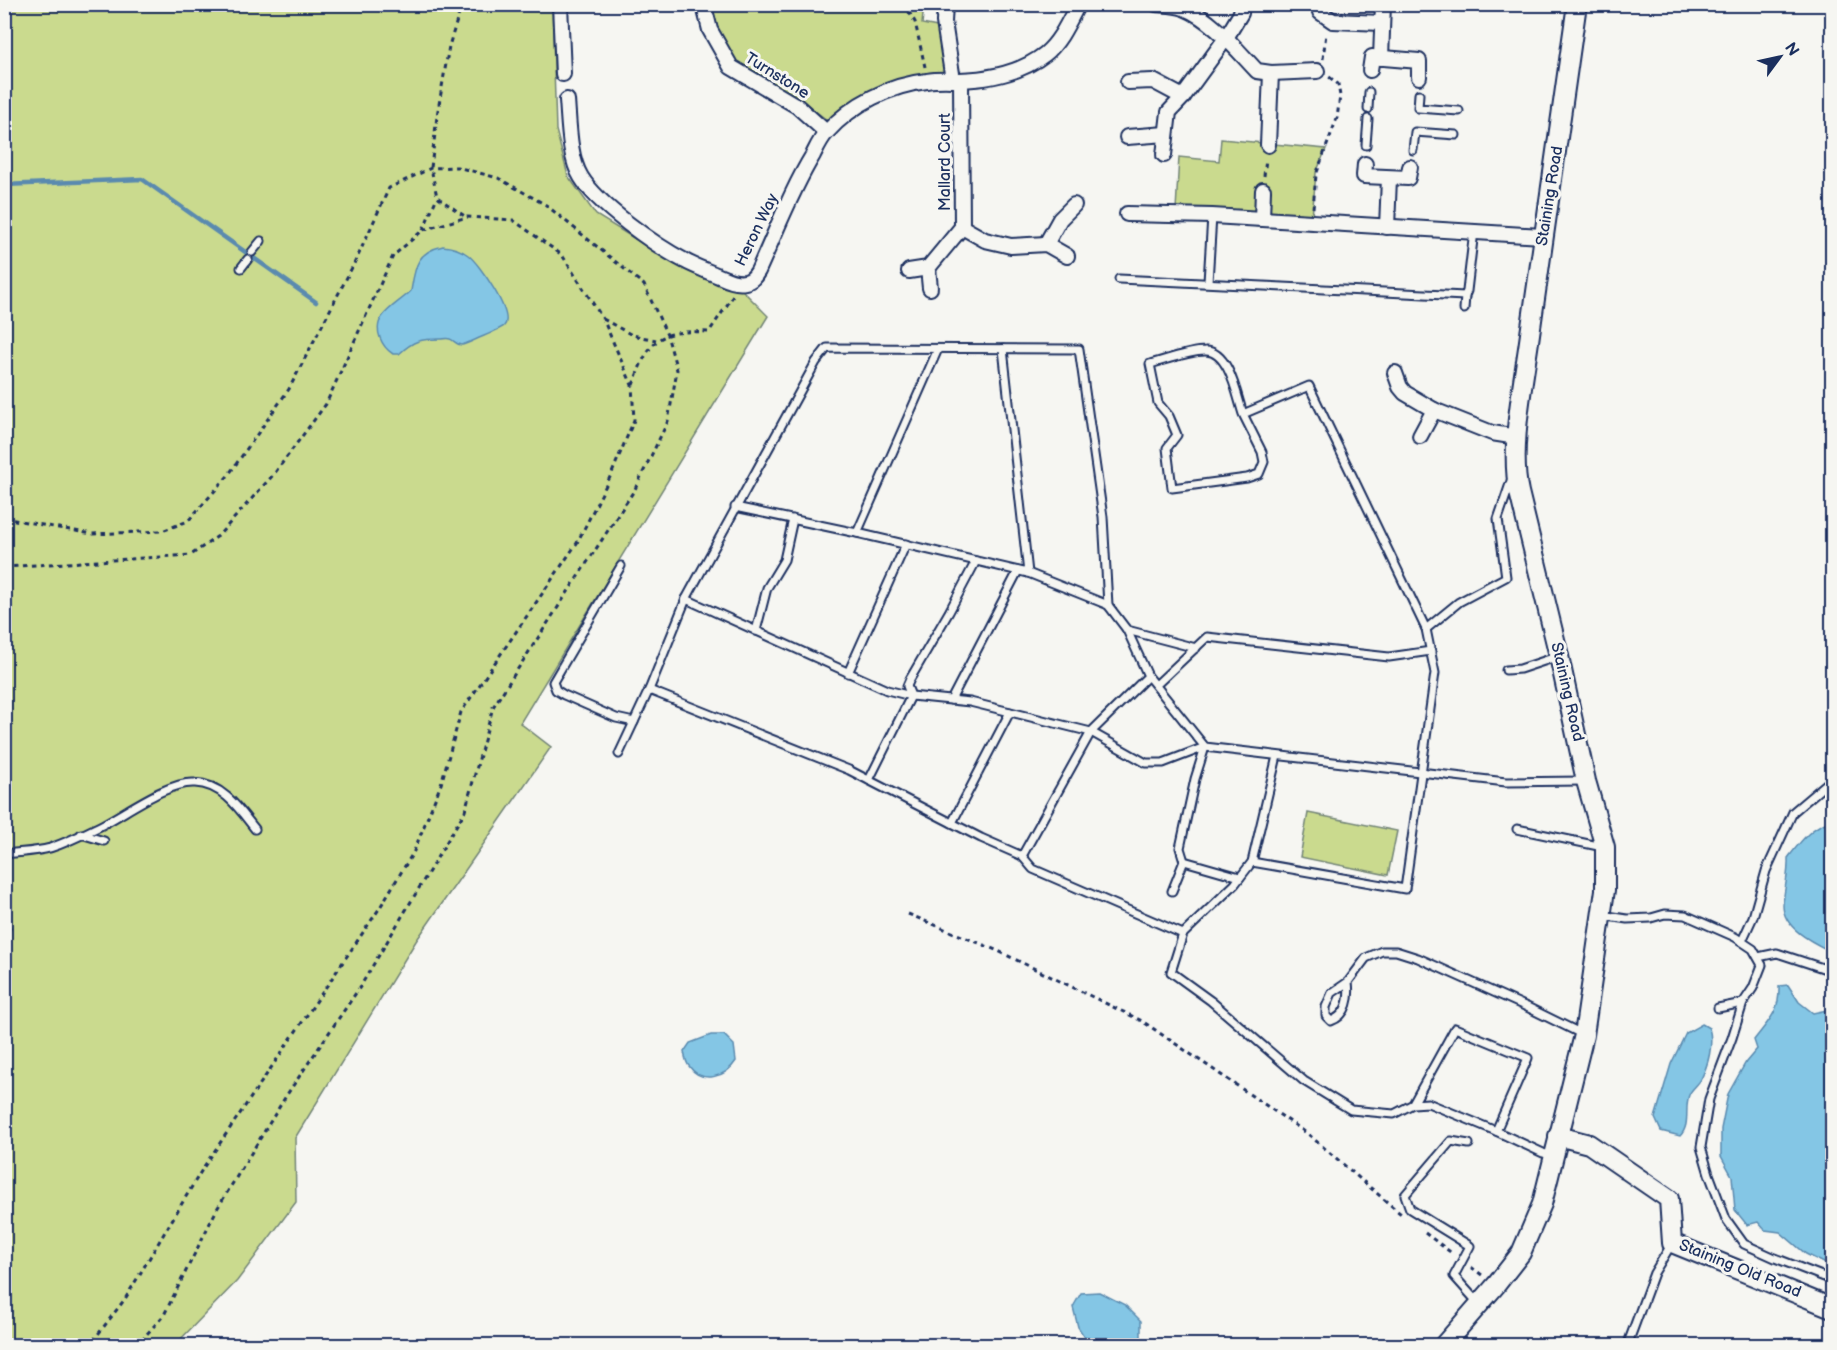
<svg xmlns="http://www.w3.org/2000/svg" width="1837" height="1350" viewBox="0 0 1837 1350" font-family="'Balsamiq Sans',sans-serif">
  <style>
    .green { fill: #cada8e; stroke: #728476; stroke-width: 1.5 }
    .water { fill: #84c6e5; stroke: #5a8aaf; stroke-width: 1.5 }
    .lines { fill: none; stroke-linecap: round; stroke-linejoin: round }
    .stream { stroke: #5a8aaf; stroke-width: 4.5 }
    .lane-casing { stroke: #1b2f5e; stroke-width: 11 }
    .street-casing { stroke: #1b2f5e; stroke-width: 18 }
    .secondary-casing { stroke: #1b2f5e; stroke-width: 22 }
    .path { stroke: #1b2f5e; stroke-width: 3; stroke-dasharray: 4.5 4.5; stroke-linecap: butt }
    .lane { stroke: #f6f6f2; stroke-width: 7 }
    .street { stroke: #f6f6f2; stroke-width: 14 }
    .secondary { stroke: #f6f6f2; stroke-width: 18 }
    .labels { text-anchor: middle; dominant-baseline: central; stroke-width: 6; stroke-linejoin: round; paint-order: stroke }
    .street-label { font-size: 16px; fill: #1b2f5e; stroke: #f6f6f2 }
  </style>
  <rect width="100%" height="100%" fill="#f6f6f2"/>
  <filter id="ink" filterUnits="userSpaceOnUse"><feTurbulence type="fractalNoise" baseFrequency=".0167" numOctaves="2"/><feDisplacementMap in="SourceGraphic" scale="12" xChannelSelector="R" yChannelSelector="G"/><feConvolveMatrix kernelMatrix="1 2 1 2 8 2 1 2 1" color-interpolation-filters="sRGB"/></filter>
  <g filter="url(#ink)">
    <!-- green -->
    <g class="green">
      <path d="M 5,5 L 552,5 L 556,130 L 568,176 L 596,215 L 661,255 L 739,287 L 768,316 L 520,723 L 551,747 L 416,941 L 295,1138 L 296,1202 L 237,1281 L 175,1345 L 5,1346 Z"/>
      <path d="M 708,5 L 924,5 L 922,24 L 937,27 L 946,77 L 927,78 L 831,123 L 794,95 L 731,59 Z"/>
      <path d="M 1221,139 L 1326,149 L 1316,173 L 1312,217 L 1176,210 L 1179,157 L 1219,161 Z"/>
      <path d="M 1308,813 L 1397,831 L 1388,875 L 1300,857 Z"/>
    </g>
    <!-- water -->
    <g class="water">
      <path d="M 443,246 C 453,247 460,249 468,255 C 479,263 515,315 504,326 C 501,329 466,344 462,345 C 456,345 454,340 450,339 C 447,338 444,339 440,339 C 421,339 414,340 399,354 L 393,354 C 382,347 373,330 382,317 C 389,307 402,300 411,291 C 415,267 416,252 443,246 Z"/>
      <path d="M 1832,821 L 1832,952 C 1814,943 1783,929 1783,905 C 1784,889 1789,874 1788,858 C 1800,842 1812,825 1832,821 Z"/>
      <path d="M 1788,985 L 1799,1002 L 1813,1013 L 1832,1009 L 1832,1267 L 1806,1254 L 1780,1232 L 1765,1230 L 1758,1222 L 1747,1225 L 1735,1210 L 1732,1176 L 1721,1156 L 1721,1129 L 1728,1094 L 1746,1062 L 1757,1049 L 1754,1040 C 1769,1020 1780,1012 1779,986 Z"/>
      <path d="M 1702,1024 L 1709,1028 C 1714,1044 1708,1065 1701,1079 C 1698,1085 1691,1089 1689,1095 C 1684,1108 1691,1125 1680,1136 L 1661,1131 L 1655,1118 L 1671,1064 L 1686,1033 Z"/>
      <path d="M 711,1035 L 724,1035 L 734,1045 L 736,1061 C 726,1077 702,1085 689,1066 C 686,1063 685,1056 684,1052 L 690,1043 Z"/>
      <path d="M 1099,1292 L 1125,1305 L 1141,1321 L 1141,1338 L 1134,1345 L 1090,1345 L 1078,1327 L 1073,1307 L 1081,1293 Z"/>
    </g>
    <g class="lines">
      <!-- stream -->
      <path class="stream" d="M 4,185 L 142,179 L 316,302"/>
      <!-- lane casing -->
      <g class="lane-casing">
        <g id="lane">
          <path d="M 1419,94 L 1418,108 L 1459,111"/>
          <path d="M 1368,109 L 1369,92"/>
          <path d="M 1366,145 L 1368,119"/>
          <path d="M 1413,150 L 1415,132 L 1456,135"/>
          <path d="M 252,252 L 261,241"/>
          <path d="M 241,268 L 248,259"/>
          <path d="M 1119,279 L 1465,296 L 1467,291 L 1474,231"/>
          <path d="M 1208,282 L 1212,216"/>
          <path d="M 1464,309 L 1465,296"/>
          <path d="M 1003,349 L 1028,573"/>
          <path d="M 1243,414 L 1262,452 L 1264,462 L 1259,474 L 1247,478 L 1172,488 L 1167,448 L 1177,435 L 1169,416 L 1158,403 L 1150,364 C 1165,360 1190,351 1205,351 C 1229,350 1237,396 1243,414 L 1309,386 L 1426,629 L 1435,673 L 1405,889 L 1252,862"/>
          <path d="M 735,507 L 857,533 L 1028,573 L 1108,605"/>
          <path d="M 857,533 L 938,349"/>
          <path d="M 621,566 L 553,682 L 556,690 L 564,695 L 616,718 L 634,722"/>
          <path d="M 686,599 L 887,690 L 911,696 L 970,702 L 1091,732 L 1146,763 L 1163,763 L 1205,747"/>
          <path d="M 1426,629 L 1459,602 L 1506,577 L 1498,519 L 1512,478"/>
          <path d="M 1127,630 L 1196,648"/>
          <path d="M 756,631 L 767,588 L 784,560 L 793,519"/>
          <path d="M 1506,670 L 1520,669 L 1559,656"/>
          <path d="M 848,673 L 906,544"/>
          <path d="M 1156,685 L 1207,637 L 1389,657 L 1431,651"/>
          <path d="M 649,690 L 849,770 L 981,838 L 1022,856 L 1091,732 L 1148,676"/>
          <path d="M 951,700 L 1018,571"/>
          <path d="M 619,754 L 649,690 L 686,599 L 816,362 L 827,348 L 1079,349 L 1103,517 L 1108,605 L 1127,630 L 1148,676 L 1205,747 L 1506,782 L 1584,781"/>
          <path d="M 1277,756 L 1252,862 L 1235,884 L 1183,934 L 1171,972 L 1211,1001 L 1304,1081 L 1351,1110 L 1394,1114 L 1413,1104 L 1428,1103 L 1496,1131 L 1528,1058 L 1455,1028 L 1413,1104"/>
          <path d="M 869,780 L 911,696 L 907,686 L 910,679 L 949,612 L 976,561"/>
          <path d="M 952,823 L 1010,712"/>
          <path d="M 1517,829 L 1603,847"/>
          <path d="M 81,834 L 104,841"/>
          <path d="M 4,854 C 19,852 36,852 50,848 C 65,843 82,835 96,828 C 122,816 167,781 195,783 C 223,784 240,810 255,829"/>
          <path d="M 1022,856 L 1033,869 L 1183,934"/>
          <path d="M 1184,861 L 1240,877"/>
          <path d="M 1172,891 L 1184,861 L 1180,848 L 1195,779 L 1205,747"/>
          <path d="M 1601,915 L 1627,919 L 1651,918 L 1665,914 L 1685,915 L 1735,937 L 1753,949 L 1762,965 L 1753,988 L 1743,1003 L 1718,1008"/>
          <path d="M 4,924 L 6,928"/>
          <path d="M 1742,941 L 1753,917 L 1766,871 L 1793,812 L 1832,779"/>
          <path d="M 1758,957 L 1777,953 L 1832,971"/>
          <path d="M 1348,982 C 1350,997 1348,1015 1331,1021 L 1326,1016 L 1326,1007 L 1332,993 L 1348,982 L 1366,958 L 1382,951 L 1396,951 L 1418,958 L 1527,1007 L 1582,1034"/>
          <path d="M 1743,1003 L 1732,1038 L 1709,1099 L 1701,1147 L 1709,1174 L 1726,1219 L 1744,1244 L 1775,1258 L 1832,1280"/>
          <path d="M 1496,1131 L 1543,1153 L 1553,1156"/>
          <path d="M 1469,1144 L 1451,1141 L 1405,1195 L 1410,1209 L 1470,1246 L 1454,1276 L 1479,1304"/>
          <path d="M 1627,1346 L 1654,1273 L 1671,1245"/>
        </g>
      </g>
      <!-- street casing -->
      <g class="street-casing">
        <g id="street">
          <path d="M 560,4 L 563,74"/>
          <path d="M 945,4 L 944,22 L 953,80"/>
          <path d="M 1156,4 C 1165,5 1175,5 1184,8 C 1212,19 1237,50 1257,71 L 1271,73 L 1317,71"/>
          <path d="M 705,10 L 710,30 L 731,67 L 797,106 L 826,132"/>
          <path d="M 1320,12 L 1333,21 L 1382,23"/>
          <path d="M 1381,58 L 1383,4"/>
          <path d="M 1370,70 L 1372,57 L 1419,61 L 1419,77"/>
          <path d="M 961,80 L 962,227 L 985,240 L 1011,246 L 1046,244 L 1067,256"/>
          <path d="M 1128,82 L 1153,81 L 1183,97"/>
          <path d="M 567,100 C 569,123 569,158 581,177 C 598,205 656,246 685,261 C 694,266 705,270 714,274 C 724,278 734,284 745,282 C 752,281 755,276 758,271 C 776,232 791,191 813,155 C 817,147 821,138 827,132 C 852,104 890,85 927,81 C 938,79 949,80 959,80 C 989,79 1021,73 1045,54 C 1060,42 1069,21 1078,4"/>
          <path d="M 1127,137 L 1166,134"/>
          <path d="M 1268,145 L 1271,73"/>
          <path d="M 1164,155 L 1169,112 L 1183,97 L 1226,38 L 1241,13 L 1242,4"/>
          <path d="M 1365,164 L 1364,176 L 1408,178 L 1410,167"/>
          <path d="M 1127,214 L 1212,216 L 1543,236"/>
          <path d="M 1262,219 L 1263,190"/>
          <path d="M 1387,227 L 1389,178"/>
          <path d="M 1046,244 L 1060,219 L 1074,205"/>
          <path d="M 928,268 L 930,288"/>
          <path d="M 909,271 L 928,268 L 962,227"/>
          <path d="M 1395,373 L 1400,387 L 1405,393 L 1434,410 L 1492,433 L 1517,437"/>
          <path d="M 1420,436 L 1434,410"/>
        </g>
      </g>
      <!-- secondary casing -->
      <g class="secondary-casing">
        <g id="secondary">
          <path d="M 1558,1136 L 1589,1144 L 1669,1199 L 1672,1243 L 1832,1308"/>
          <path d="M 1443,1346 L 1496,1285 L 1521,1253 L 1542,1204 L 1584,1035 L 1605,890 L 1605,847 L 1586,781 L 1559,656 L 1519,492 C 1509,448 1524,380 1530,334 C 1545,224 1562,114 1577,4"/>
        </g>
      </g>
      <!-- path -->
      <g class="path">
        <path d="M 462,4 L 449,46 L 437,116 L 431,168 L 437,197 L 466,217"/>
        <path d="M 904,4 L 915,22 L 925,67"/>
        <path d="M 1323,59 L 1326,33"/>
        <path d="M 1264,176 L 1266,159"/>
        <path d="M 1313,208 L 1316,175 L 1337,118 L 1340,96 L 1338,84 L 1328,76"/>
        <path d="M 423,230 L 437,197"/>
        <path d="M 603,319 L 632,335 L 656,340"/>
        <path d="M 633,385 C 650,338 658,330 709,332 L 733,296"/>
        <path d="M 4,518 L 92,534 L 162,531 L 188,521 L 227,477 L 289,389 L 358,256 L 389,188 L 431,168 L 457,167 L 498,178 L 546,205 L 644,285 L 667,335 L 677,370 L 668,421 L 635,489 L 493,707 L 465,811 L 360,987 L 286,1096 L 217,1209 L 164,1315 L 136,1346"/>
        <path d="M 4,567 L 191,555 L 218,536 L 274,474 L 326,404 L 393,256 L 423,230 L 467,217 L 513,220 L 562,255 L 603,319 L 632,385 L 634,420 L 612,473 L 577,543 L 461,712 L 441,784 L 414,851 L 379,909 L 203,1168 L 125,1299 L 89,1346"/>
        <path d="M 908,914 L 996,950 L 1142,1021 L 1308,1134 L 1401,1214"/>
        <path d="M 1425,1233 L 1453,1254"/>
        <path d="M 1471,1267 L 1482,1275"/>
      </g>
      <!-- lane -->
      <use href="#lane" class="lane"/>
      <!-- street -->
      <use href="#street" class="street"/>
      <!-- secondary -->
      <use href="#secondary" class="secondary"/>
    </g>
  </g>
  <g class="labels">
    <!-- street labels -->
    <g class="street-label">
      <text transform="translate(777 76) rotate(32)">Turnstone</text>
      <text transform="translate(945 162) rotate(-90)">Mallard Court</text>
      <text transform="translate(1550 196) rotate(-81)">Staining Road</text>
      <text transform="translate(757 230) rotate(-64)">Heron Way</text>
      <text transform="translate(1567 692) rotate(77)">Staining Road</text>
      <text transform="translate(1740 1269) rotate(22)">Staining Old Road</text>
    </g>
  </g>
  <!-- margin -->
  <rect width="1837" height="1350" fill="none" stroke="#f6f6f2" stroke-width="24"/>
  <rect x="12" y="12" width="1813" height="1326" fill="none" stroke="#1b2f5e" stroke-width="2" filter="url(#ink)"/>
  <!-- north arrow -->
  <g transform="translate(1780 57) rotate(57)" stroke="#f6f6f2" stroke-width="4.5" paint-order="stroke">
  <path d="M0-4.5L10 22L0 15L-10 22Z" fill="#1b2f5e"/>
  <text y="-9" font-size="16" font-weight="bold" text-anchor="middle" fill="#1b2f5e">N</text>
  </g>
</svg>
